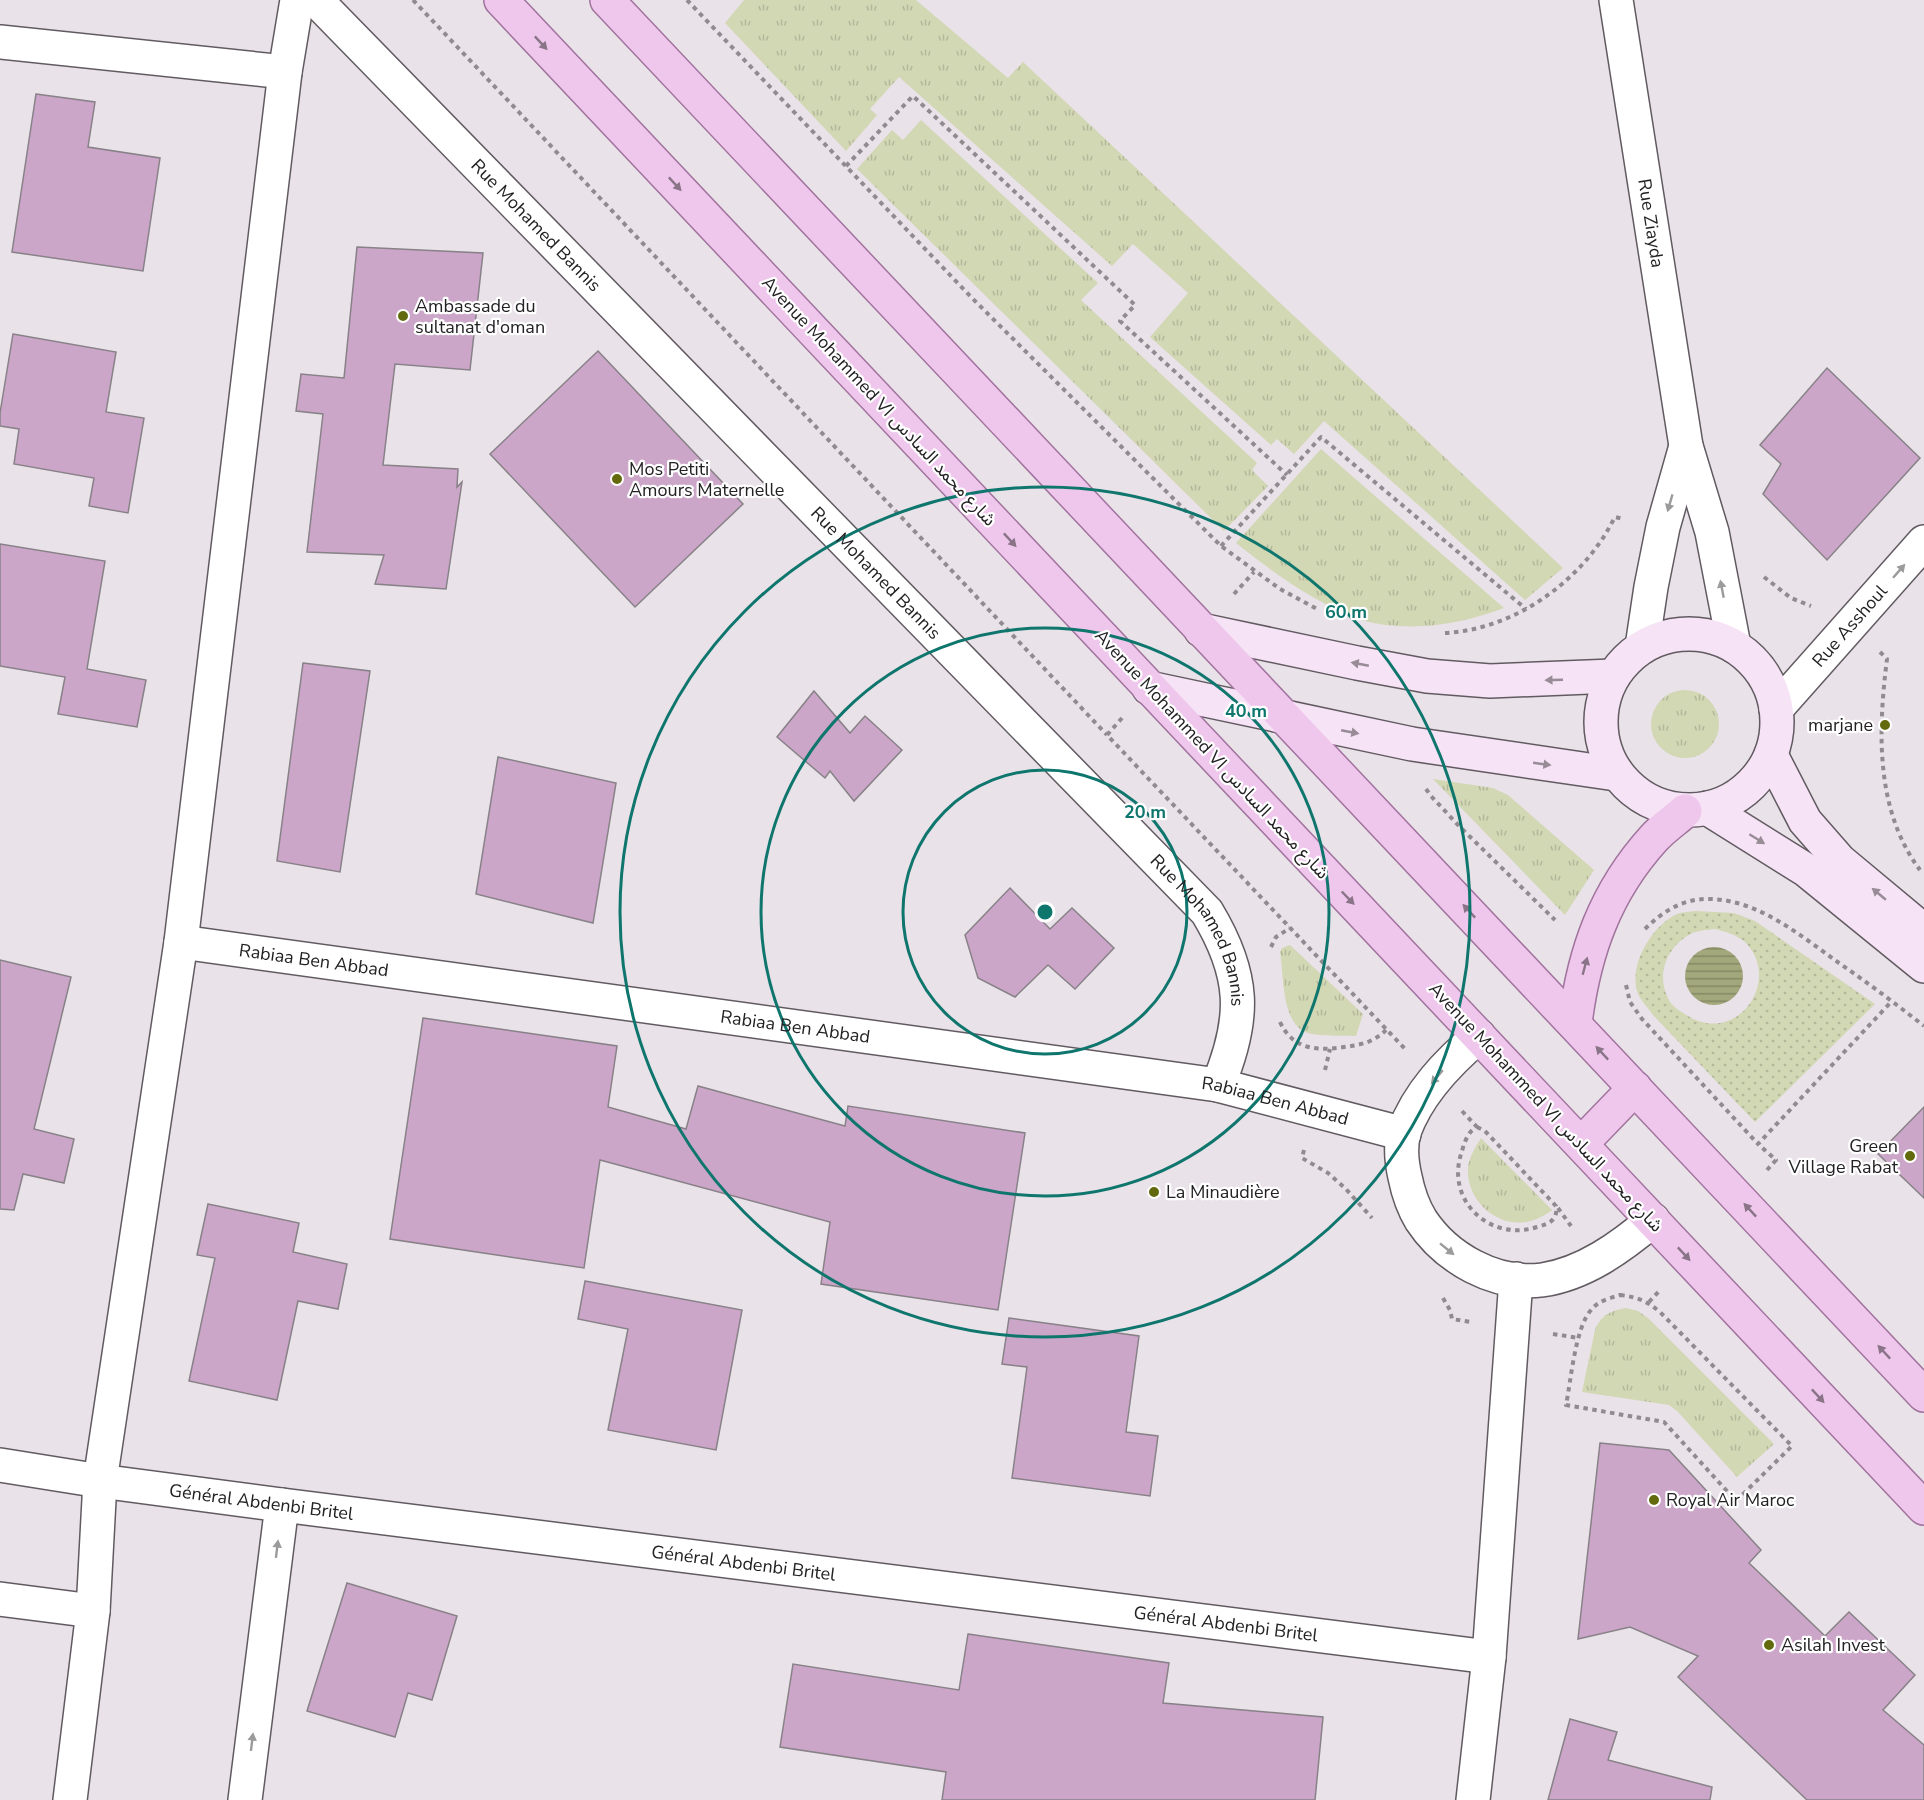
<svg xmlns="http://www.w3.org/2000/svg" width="1924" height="1800" viewBox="0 0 1924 1800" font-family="'Nunito Sans','Noto Sans Arabic',sans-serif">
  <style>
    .grass { fill: url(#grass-tufts) }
    .garden { fill: url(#garden-dots); fill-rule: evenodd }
    .water { fill: url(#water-rules) }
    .building { fill: #cba6c8; stroke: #888288; stroke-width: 1.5 }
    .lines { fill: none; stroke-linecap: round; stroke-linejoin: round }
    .street-casing { stroke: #615b61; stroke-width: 36 }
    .secondary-casing { stroke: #615b61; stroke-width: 36 }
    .primary-casing { stroke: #a1749e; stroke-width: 36 }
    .path { stroke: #908b8f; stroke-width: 4; stroke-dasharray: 4.5 4.5; stroke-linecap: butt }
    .street { stroke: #fff; stroke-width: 33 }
    .secondary { stroke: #f7e3f6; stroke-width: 33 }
    .primary { stroke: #efc7ec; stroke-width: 33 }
    .oneway { fill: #897488 }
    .oneway2 { fill: #9c9b9c }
    .oneway3 { fill: #988c97 }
    .ring { fill: none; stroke: #0f766e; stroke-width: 3 }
    .poi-dot { fill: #636a0d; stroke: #fff; stroke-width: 2 }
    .labels { text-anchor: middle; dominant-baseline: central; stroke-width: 4.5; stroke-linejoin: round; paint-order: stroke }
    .street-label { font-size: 18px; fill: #232123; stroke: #fff }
    .poi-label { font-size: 18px; fill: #232123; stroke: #fff; text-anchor: start }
    .centre { fill: #0f766e; stroke: #fff; stroke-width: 3 }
    .ring-label { font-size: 18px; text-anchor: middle; font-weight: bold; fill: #0f766e; stroke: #fff; stroke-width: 4.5; stroke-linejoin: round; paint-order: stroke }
  </style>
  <defs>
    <pattern id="grass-tufts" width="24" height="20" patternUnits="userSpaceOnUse" patternTransform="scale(1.5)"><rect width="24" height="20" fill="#d2d7b4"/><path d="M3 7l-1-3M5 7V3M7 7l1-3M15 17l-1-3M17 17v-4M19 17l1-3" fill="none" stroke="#b4b89a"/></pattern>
    <pattern id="garden-dots" width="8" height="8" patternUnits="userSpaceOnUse" patternTransform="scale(1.5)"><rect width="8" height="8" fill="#d2d7b4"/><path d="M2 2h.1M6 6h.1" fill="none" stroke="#b4b89a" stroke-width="1.8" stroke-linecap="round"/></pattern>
    <pattern id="water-rules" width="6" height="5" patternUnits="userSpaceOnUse" patternTransform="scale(1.5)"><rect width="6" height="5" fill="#a2a87b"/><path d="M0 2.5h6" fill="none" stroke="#848864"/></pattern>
  </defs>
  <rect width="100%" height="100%" fill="#eae2e9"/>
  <!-- grass -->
  <g class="grass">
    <path d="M 744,0 L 916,0 L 1008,78 L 1023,62 L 1563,568 L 1525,600 L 1324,421 L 1294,454 L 1277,439 L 1271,445 L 1150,337 L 1188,293 L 1133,244 L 1112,266 L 899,77 L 870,109 L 877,115 L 846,151 L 725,23 Z"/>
    <path d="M 921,120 L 1098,283 L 1081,300 L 1257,463 L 1252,470 L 1268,486 L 1224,531 L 857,169 L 892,130 L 903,140 Z"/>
    <path d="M 1321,449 L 1504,608 C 1459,625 1409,633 1361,620 C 1352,618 1344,613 1336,609 C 1299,592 1268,568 1236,543 Z"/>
    <circle cx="1685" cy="724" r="34"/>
    <path d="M 1433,779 L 1493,788 L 1508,795 L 1594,870 L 1565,915 Z"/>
    <path d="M 1290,945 L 1363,1014 L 1356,1036 C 1341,1035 1323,1037 1308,1033 C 1281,1025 1284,975 1280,952 L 1282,948 Z"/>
    <path d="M 1481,1138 L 1552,1210 C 1544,1216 1536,1220 1526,1222 C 1495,1227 1466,1199 1468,1168 C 1469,1157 1475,1148 1481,1138 Z"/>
    <path d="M 1626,1308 L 1638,1311 L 1648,1318 L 1774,1444 L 1737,1477 L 1677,1411 L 1669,1405 L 1582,1392 L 1595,1330 C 1601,1315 1610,1311 1626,1308 Z"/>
  </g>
  <!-- garden -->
  <path class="garden" d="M 1695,911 L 1734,913 L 1755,921 L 1875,1004 L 1755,1122 L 1653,1015 C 1649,1009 1643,1003 1639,996 C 1626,968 1651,926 1677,914 C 1682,912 1689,912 1695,911 ZM 1716,929 C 1726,932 1737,935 1745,942 C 1783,980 1737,1046 1688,1016 C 1680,1011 1672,1007 1668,998 C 1656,975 1667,947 1689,935 C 1697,930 1707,930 1716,929 Z"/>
  <!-- water -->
  <circle class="water" cx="1714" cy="976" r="29"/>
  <!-- building -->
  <g class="building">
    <path d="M 36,94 L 95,102 L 88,147 L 160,158 L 143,271 L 12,252 Z"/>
    <path d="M 357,247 L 483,253 L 470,370 L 395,364 L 383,465 L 458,469 L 457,487 L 462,482 L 446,589 L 375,584 L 384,555 L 307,552 L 323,414 L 296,411 L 301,374 L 344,378 Z"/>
    <path d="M 13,334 L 116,352 L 106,412 L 144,418 L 128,513 L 89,506 L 94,478 L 14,464 L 19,429 L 0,426 L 0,413 Z"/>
    <path d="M 598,351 L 743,504 L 635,607 L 490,454 Z"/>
    <path d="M 1827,368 L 1920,458 L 1827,560 L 1763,494 L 1781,464 L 1760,445 Z"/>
    <path d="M 0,544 L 105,561 L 87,669 L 146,680 L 137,727 L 58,714 L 65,677 L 0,666 Z"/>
    <path d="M 303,663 L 370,671 L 340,872 L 277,861 Z"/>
    <path d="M 814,691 L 850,733 L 865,716 L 902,750 L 854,801 L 830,771 L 825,778 L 777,737 Z"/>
    <path d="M 498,757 L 616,783 L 593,923 L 476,894 Z"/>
    <path d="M 1010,888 L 1050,929 L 1072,908 L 1114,948 L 1075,989 L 1048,965 L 1015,997 L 978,978 L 965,935 Z"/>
    <path d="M 0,960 L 71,977 L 34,1129 L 74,1139 L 64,1183 L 23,1174 L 14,1210 L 0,1209 Z"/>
    <path d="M 423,1018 L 617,1046 L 608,1107 L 686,1129 L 698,1086 L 845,1126 L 848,1106 L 1025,1133 L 998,1310 L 821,1284 L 830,1222 L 600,1160 L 584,1268 L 390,1239 Z"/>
    <path d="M 1924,1107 L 1924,1198 L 1878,1154 Z"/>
    <path d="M 208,1204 L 299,1223 L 293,1252 L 347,1264 L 338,1309 L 298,1301 L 277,1400 L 189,1381 L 215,1258 L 197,1255 Z"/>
    <path d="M 585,1281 L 742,1310 L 716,1450 L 608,1430 L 628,1329 L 578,1319 Z"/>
    <path d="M 1009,1318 L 1139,1336 L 1126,1432 L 1158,1436 L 1150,1496 L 1012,1478 L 1027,1367 L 1002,1364 Z"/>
    <path d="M 1600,1443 L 1669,1450 L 1761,1550 L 1749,1563 L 1825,1636 L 1849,1612 L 1915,1675 L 1883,1710 L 1924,1745 L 1924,1800 L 1807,1800 L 1678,1677 L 1698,1656 L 1630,1627 L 1578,1639 Z"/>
    <path d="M 347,1583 L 457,1616 L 432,1700 L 408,1693 L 395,1737 L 307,1711 Z"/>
    <path d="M 968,1634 L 1169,1663 L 1163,1703 L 1323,1717 L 1315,1800 L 942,1800 L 946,1772 L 780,1747 L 793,1664 L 959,1690 Z"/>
    <path d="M 1570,1719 L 1617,1732 L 1608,1760 L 1712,1787 L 1710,1800 L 1548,1800 Z"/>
  </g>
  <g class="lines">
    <!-- street casing -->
    <g class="street-casing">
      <g id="street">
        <path id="s1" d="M 316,0 L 1207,912 C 1245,975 1246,1018 1218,1085"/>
        <path id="s2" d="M 1616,0 L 1686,446 L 1712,532 L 1734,646"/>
        <path d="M 0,42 L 285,72"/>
        <path d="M 1642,647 L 1651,587 L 1663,527 L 1686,446"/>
        <path id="s3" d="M 1776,709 L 1924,542"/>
        <path id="s4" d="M 181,942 L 1218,1085 L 1404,1134"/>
        <path d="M 1479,1036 C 1448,1062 1418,1093 1404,1132 C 1400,1146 1402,1164 1405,1177 C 1408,1192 1413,1207 1421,1220 C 1446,1258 1495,1286 1542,1280 C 1584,1274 1621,1247 1653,1220"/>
        <path id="s5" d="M 0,1465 L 100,1481 L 282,1505 L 1489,1657"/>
        <path d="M 0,1599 L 93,1611"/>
        <path d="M 70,1800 L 93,1611 L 100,1481 L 181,942 L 285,72 L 297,0"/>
        <path d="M 245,1800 L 282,1505"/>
        <path d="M 1473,1800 L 1489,1657 L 1516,1279"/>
      </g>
    </g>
    <!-- secondary casing -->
    <g class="secondary-casing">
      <g id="secondary">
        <path d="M 1201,630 L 1357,663 L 1427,676 L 1490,681 L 1613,676"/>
        <circle cx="1689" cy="722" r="88"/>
        <path d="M 1149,688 L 1412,744 L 1616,774"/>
        <path d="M 1771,755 L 1805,821 L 1840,861 L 1924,931"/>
        <path d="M 1707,808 L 1806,870 L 1924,966"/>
      </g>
    </g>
    <!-- primary casing -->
    <g class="primary-casing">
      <g id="primary">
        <path d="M 501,0 L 1924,1508"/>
        <path d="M 607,0 C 1046,465 1486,929 1924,1395"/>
        <path d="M 1575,1023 C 1584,952 1605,892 1654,838 C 1663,828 1675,820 1685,811"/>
        <path d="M 1581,1144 L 1635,1088"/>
      </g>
    </g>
    <!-- path -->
    <g class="path">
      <path d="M 413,0 L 1107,735"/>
      <path d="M 687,0 L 970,296 L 1221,546 L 1280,589 L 1319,610"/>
      <path d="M 846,166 L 913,96 L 1135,305 L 1120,321 L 1287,475"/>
      <path d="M 1221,546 L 1321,437 L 1526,609"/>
      <path d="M 1764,577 L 1791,598 L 1811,606"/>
      <path d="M 1234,594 L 1254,572"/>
      <path d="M 1445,633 C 1505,630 1564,593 1598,545 C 1605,536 1610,526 1615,517 L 1624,519"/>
      <path d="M 1880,652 L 1887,659 C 1878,730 1875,810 1920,870"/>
      <path d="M 1122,718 L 1107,735 L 1406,1050"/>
      <path d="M 1426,789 L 1431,796 L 1459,826 L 1555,920"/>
      <path d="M 1645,929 C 1663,911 1684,898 1710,899 C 1759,900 1801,936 1839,963 C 1868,983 1896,1004 1924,1026"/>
      <path d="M 1271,947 L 1276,937 L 1290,928"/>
      <path d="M 1626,985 L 1630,1002 L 1642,1019 L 1758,1144"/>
      <path d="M 1280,1022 C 1293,1050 1317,1051 1344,1047 C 1361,1045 1374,1042 1386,1030"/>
      <path d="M 1325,1070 L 1330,1049"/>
      <path d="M 1462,1111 L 1477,1127"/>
      <path d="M 1477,1127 L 1485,1131 L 1556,1206 C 1558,1220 1549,1224 1537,1227 C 1491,1242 1446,1202 1461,1154 C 1464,1145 1467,1131 1477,1127 Z"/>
      <path d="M 1304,1150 L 1302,1158 L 1328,1173 L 1345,1188 L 1372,1218"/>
      <path d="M 1767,1170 L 1776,1160 L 1758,1144 L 1892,1001"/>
      <path d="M 1558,1208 L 1571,1226"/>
      <path d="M 1620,1295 C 1637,1297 1647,1301 1660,1312 L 1792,1446 L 1736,1501 L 1664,1422 L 1566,1405 C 1571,1381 1575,1328 1591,1310 C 1598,1301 1610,1298 1620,1295 Z"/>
      <path d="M 1443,1298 L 1450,1310 L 1452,1319 L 1471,1322"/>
      <path d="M 1649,1302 L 1660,1290"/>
      <path d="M 1553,1334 L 1579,1338"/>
    </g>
    <!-- street -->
    <use href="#street" class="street"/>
    <!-- secondary -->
    <use href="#secondary" class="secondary"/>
    <!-- primary -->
    <use href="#primary" class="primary"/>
  </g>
  <!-- one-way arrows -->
  <defs><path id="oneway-solid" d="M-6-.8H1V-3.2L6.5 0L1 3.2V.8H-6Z" transform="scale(1.5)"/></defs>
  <g class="oneway">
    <use href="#oneway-solid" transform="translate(541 43) rotate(47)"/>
    <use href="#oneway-solid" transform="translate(675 184) rotate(47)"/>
    <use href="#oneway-solid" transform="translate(1010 540) rotate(47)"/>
    <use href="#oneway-solid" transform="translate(1348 898) rotate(46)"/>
    <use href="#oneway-solid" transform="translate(1469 911) rotate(-133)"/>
    <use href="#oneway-solid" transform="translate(1585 966) rotate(-75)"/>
    <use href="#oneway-solid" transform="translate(1602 1053) rotate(-133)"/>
    <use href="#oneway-solid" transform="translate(1750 1210) rotate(-133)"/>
    <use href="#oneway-solid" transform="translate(1684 1254) rotate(47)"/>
    <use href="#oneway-solid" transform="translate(1884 1352) rotate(-133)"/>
    <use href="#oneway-solid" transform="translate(1818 1396) rotate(47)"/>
  </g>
  <g class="oneway2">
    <use href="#oneway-solid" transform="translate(1670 503) rotate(106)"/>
    <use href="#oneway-solid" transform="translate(1899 571) rotate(-49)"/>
    <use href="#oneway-solid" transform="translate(1722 589) rotate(-101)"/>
    <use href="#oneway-solid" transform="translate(1437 1077) rotate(130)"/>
    <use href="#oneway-solid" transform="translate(1447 1249) rotate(39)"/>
    <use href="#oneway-solid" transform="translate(277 1549) rotate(-83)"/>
    <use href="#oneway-solid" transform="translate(252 1742) rotate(-83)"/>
  </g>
  <g class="oneway3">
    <use href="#oneway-solid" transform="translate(1360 664) rotate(-169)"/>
    <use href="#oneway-solid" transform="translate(1554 680) rotate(178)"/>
    <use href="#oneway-solid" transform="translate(1350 732) rotate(11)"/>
    <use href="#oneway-solid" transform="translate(1542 764) rotate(8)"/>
    <use href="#oneway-solid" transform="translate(1757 839) rotate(32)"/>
    <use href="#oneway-solid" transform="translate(1879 894) rotate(-140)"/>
  </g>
  <!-- distance rings -->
  <g class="ring">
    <circle cx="1045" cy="912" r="142"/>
    <circle cx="1045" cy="912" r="284"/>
    <circle cx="1045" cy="912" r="425"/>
  </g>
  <!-- markers -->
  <g class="poi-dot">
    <circle cx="403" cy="316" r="6"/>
    <circle cx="617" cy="479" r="6"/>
    <circle cx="1885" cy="725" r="6"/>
    <circle cx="1910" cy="1156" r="6"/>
    <circle cx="1154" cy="1192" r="6"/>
    <circle cx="1654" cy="1500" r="6"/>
    <circle cx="1769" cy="1645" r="6"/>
  </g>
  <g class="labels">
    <!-- street labels -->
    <g class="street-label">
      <text stroke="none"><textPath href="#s2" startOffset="226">Rue Ziayda</textPath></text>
      <text stroke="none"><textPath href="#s1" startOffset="315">Rue Mohamed Bannis</textPath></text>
      <text transform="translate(879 401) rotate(47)">Avenue Mohammed VI شارع محمد السادس</text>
      <text stroke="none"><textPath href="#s1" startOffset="801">Rue Mohamed Bannis</textPath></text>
      <text stroke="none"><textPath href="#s3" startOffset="111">Rue Asshoul</textPath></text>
      <text transform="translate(1212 754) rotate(47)">Avenue Mohammed VI شارع محمد السادس</text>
      <text stroke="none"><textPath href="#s1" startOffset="1287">Rue Mohamed Bannis</textPath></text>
      <text stroke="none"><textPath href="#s4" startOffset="134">Rabiaa Ben Abbad</textPath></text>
      <text stroke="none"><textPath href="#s4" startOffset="620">Rabiaa Ben Abbad</textPath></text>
      <text stroke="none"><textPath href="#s4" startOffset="1106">Rabiaa Ben Abbad</textPath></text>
      <text transform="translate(1546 1107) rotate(47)">Avenue Mohammed VI شارع محمد السادس</text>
      <text stroke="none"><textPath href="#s5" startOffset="264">Général Abdenbi Britel</textPath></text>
      <text stroke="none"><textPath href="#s5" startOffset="750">Général Abdenbi Britel</textPath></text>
      <text stroke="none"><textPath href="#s5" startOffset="1236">Général Abdenbi Britel</textPath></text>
    </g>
    <!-- poi labels -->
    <g class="poi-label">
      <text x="415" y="306">Ambassade du<tspan x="415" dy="21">sultanat d'oman</tspan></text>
      <text x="629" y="469">Mos Petiti<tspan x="629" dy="21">Amours Maternelle</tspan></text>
      <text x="1873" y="725" text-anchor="end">marjane</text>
      <text x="1898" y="1146" text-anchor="end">Green<tspan x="1898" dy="21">Village Rabat</tspan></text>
      <text x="1166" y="1192">La Minaudière</text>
      <text x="1666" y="1500">Royal Air Maroc</text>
      <text x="1781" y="1645">Asilah Invest</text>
    </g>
  </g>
  <circle cx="1045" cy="912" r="9" class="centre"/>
  <g class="ring-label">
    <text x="1346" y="618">60 m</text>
    <text x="1246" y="717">40 m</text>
    <text x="1145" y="818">20 m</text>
  </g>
</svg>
